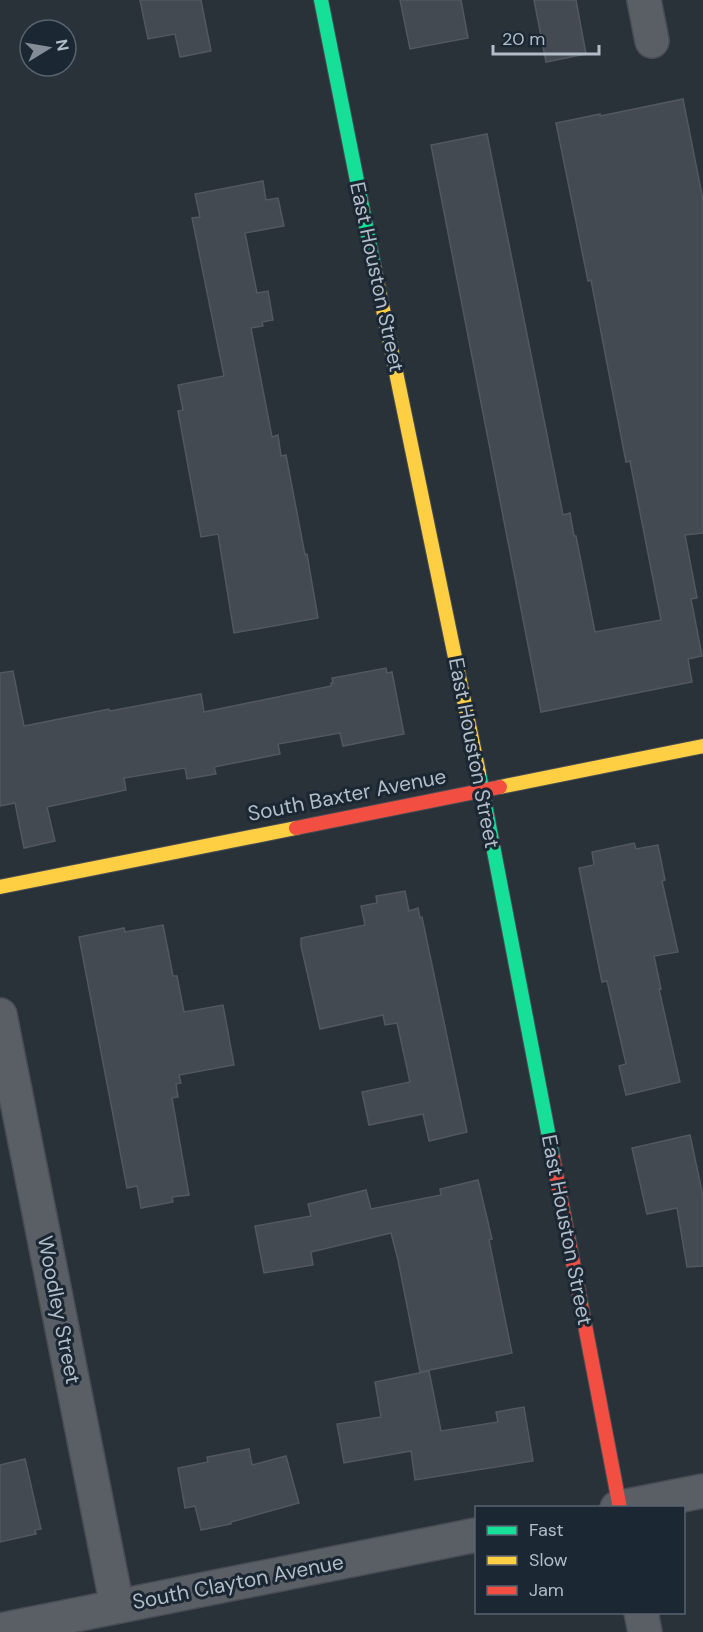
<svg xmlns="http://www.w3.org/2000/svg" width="703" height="1632" viewBox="0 0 703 1632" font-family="'DM Sans',sans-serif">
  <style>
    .building { fill: #434a51; stroke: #515860; stroke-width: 1.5 }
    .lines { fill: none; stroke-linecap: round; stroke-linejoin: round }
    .street-casing { stroke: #484d53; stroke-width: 36 }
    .fast-casing { stroke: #484d53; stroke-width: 16 }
    .slow-casing { stroke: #484d53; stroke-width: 16 }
    .jam-casing { stroke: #484d53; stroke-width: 16 }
    .street { stroke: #5a5f66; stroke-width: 33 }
    .fast { stroke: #16e098; stroke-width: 14 }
    .slow { stroke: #ffcf43; stroke-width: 14 }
    .jam { stroke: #f24e42; stroke-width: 14 }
    .labels { text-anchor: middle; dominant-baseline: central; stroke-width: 6; stroke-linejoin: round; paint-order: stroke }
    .street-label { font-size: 21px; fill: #b3bdca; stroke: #1c2734 }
  </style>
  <rect width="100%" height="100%" fill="#293139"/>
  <!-- building -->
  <g class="building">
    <path d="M 140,0 L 201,0 L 211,51 L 180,57 L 175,34 L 148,39 Z"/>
    <path d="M 400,0 L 461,0 L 468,38 L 410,49 Z"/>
    <path d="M 534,0 L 576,0 L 586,54 L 546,62 Z"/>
    <path d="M 683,99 L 703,200 L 703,533 L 685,535 L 697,598 L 691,599 L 702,656 L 688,659 L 692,682 L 541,712 L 431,145 L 487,134 L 563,515 L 570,513 L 574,536 L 576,536 L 595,632 L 661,620 L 630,461 L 626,462 L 591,280 L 588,281 L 556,123 L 600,114 L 600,116 Z"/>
    <path d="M 263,181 L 266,200 L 278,198 L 284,226 L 245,233 L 257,293 L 268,291 L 273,320 L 262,322 L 263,326 L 251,328 L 272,437 L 278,435 L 281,456 L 286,455 L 305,555 L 307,554 L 318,618 L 234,633 L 218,534 L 201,537 L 178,411 L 183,410 L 178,385 L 224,376 L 192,218 L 200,217 L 195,194 Z"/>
    <path d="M 386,668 L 387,673 L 392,672 L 404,734 L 343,746 L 340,733 L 278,744 L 280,754 L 214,767 L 216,774 L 187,779 L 185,768 L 124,778 L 126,790 L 47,807 L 55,841 L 24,848 L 15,803 L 0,806 L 0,673 L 13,671 L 24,726 L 109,709 L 110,711 L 201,694 L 204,712 L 331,686 L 331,683 L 333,683 L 332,678 Z"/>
    <path d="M 634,843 L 636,849 L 658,845 L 665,880 L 662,881 L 678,952 L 654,956 L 661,989 L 659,989 L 680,1082 L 626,1095 L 619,1066 L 626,1064 L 607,981 L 602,982 L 579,868 L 594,865 L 592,852 Z"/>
    <path d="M 405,891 L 409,911 L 418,908 L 420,918 L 422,917 L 467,1132 L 429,1141 L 423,1114 L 369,1125 L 362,1092 L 410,1082 L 397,1023 L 385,1025 L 383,1015 L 320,1029 L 301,946 L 301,938 L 365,925 L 361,906 L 377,903 L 376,896 Z"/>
    <path d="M 163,925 L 173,976 L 177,976 L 184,1012 L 223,1005 L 234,1065 L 179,1075 L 181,1083 L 176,1084 L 178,1097 L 172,1098 L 189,1195 L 172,1197 L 173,1202 L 141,1208 L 137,1186 L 127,1188 L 79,937 L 124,928 L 125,932 Z"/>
    <path d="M 690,1135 L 703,1196 L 703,1266 L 687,1267 L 677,1208 L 647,1214 L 632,1148 Z"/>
    <path d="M 478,1180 L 492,1239 L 489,1240 L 512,1353 L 420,1372 L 398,1260 L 391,1233 L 311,1252 L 313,1265 L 264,1273 L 255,1226 L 311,1216 L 308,1204 L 366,1190 L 371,1209 L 441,1195 L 440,1189 Z"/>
    <path d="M 429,1371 L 441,1431 L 498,1422 L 496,1412 L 524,1407 L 533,1461 L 415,1480 L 411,1451 L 344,1463 L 337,1424 L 381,1417 L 375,1382 Z"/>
    <path d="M 249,1449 L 252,1465 L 286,1456 L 299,1503 L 231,1522 L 231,1524 L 201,1530 L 195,1506 L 185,1508 L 178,1468 L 208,1462 L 207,1457 Z"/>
    <path d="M 25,1459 L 41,1529 L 35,1530 L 36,1534 L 0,1542 L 0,1465 Z"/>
  </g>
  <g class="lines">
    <!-- street casing -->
    <g class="street-casing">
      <g id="street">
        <path d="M 644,0 L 652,41"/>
        <path d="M 0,1015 L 117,1606"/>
        <path d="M 617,1508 L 703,1491"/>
        <path d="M 641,1612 L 645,1632"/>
        <path d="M 0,1630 L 476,1535"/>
      </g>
    </g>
    <!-- fast casing -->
    <g class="fast-casing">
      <g id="fast">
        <path d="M 321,0 L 374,266"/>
        <path d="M 479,773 L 553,1158"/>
      </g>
    </g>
    <!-- slow casing -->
    <g class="slow-casing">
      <g id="slow">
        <path d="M 374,266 L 479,773"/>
        <path d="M 500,787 L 703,746"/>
        <path d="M 0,887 L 296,828"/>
      </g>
    </g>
    <!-- jam casing -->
    <g class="jam-casing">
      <g id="jam">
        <path d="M 296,828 L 500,787"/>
        <path d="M 553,1158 L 620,1508"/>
      </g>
    </g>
    <!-- street -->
    <use href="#street" class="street"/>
    <!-- fast -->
    <use href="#fast" class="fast"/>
    <!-- slow -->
    <use href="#slow" class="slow"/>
    <!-- jam -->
    <use href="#jam" class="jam"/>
  </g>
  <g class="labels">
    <!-- street labels -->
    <g class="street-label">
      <text transform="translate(377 277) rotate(78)">East Houston Street</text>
      <text transform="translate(474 753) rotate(79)">East Houston Street</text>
      <text transform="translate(347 795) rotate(-11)">South Baxter Avenue</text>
      <text transform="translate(567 1230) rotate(79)">East Houston Street</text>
      <text transform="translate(59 1310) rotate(79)">Woodley Street</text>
      <text transform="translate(238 1582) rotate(-11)">South Clayton Avenue</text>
    </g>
  </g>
  <!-- legend -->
  <rect x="475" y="1506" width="210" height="108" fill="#1c2734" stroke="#586370" stroke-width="1.5"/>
  <rect x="487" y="1526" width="30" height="9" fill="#16e098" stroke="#586370" stroke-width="1.5"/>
  <text x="529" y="1536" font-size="18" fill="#b3bdca">Fast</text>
  <rect x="487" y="1556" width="30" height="9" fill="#ffcf43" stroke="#586370" stroke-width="1.5"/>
  <text x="529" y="1566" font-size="18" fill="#b3bdca">Slow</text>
  <rect x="487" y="1586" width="30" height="9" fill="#f24e42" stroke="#586370" stroke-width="1.5"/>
  <text x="529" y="1596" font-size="18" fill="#b3bdca">Jam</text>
  <!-- north arrow -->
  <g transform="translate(48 48) rotate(79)"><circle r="28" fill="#1c2734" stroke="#586370" stroke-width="1.5"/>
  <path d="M0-4.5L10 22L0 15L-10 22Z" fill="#838c97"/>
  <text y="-9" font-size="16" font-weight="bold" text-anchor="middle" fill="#b3bdca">N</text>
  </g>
  <!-- scale -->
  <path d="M493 45v9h106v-9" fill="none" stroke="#b3bdca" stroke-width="3"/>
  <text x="502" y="45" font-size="18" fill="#b3bdca" stroke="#1c2734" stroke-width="4.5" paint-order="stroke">20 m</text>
</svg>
